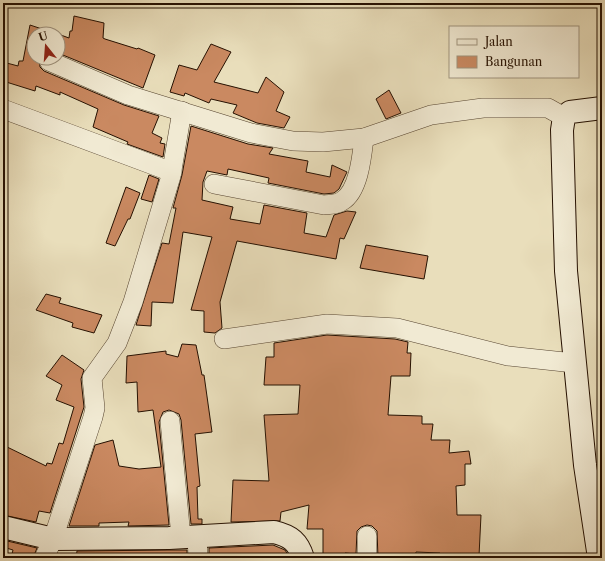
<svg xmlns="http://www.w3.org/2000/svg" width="605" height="561" viewBox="0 0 605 561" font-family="'Libre Caslon Text',serif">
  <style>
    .building { fill: #ca8961; stroke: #251001 }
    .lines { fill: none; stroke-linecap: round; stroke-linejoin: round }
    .street-casing { stroke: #564430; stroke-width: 20 }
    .secondary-casing { stroke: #251001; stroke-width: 24 }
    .street { stroke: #f1ead3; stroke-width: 19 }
    .secondary { stroke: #f1ead3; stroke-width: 22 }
  </style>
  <rect width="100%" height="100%" fill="#e9debb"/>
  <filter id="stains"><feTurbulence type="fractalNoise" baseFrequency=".005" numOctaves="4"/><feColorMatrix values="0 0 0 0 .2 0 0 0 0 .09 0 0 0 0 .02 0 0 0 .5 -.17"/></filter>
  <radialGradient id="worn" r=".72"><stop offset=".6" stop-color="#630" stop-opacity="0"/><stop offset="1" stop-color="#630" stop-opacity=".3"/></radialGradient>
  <!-- building -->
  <g class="building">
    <path d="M 74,16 L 104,23 L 103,38 L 105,39 L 137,49 L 138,48 L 155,55 L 143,88 L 58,53 L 58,34 L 69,38 L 70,31 L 72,31 Z"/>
    <path d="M 30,25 L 57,34 L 34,34 L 34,58 L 39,58 L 40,67 L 44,71 L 124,105 L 159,116 L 152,133 L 162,138 L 160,143 L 165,144 L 163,157 L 127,144 L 128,142 L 93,127 L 98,109 L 60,92 L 60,95 L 36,86 L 35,91 L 3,81 L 3,62 L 18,66 L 19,61 L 23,61 Z"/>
    <path d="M 211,44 L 231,52 L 214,82 L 258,93 L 266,77 L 284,92 L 276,111 L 290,117 L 284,128 L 257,123 L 233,113 L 237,105 L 211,99 L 209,103 L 185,93 L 184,96 L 170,92 L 179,65 L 197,70 Z"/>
    <path d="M 389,90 L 401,113 L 386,119 L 376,99 Z"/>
    <path d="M 191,126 L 248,144 L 273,148 L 269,154 L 308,161 L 306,172 L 330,177 L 332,165 L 347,172 L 339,189 L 334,193 L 324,194 L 268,183 L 269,178 L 228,169 L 227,175 L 207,171 L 203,182 L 202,200 L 233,207 L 230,219 L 260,224 L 264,205 L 307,213 L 304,233 L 326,237 L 334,215 L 347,211 L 356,212 L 344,239 L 340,238 L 336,259 L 237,241 L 220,302 L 222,328 L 215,333 L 204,332 L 204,311 L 191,310 L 212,237 L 183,232 L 173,303 L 152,302 L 151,326 L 136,325 L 162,243 L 169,244 L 176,208 L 173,208 L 182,175 Z"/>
    <path d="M 149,175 L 159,179 L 152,202 L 141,199 Z"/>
    <path d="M 126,187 L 140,193 L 130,219 L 128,219 L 115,246 L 106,243 Z"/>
    <path d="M 366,245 L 428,256 L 424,279 L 360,268 Z"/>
    <path d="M 46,294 L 61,298 L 59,303 L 102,315 L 94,333 L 72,327 L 73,323 L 36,310 Z"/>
    <path d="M 327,335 L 395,339 L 408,342 L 407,353 L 411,353 L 410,376 L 391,376 L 388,415 L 422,416 L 422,424 L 433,424 L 431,440 L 450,440 L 449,453 L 469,451 L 471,464 L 465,464 L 465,485 L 456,486 L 457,515 L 481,515 L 479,556 L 458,556 L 458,558 L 440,558 L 440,553 L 416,552 L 415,558 L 378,558 L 377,531 L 372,526 L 367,525 L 361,527 L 357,531 L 356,554 L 345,553 L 344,558 L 323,558 L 323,529 L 307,529 L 309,505 L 281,512 L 280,521 L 231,522 L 233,480 L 269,481 L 264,415 L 298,414 L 300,385 L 264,385 L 266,357 L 274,357 L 274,343 Z"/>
    <path d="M 182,344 L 196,345 L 202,375 L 204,375 L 212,432 L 195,434 L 200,486 L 197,487 L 198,519 L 202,519 L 202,524 L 191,524 L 181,420 L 179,414 L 169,410 L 163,412 L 159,422 L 169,525 L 128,526 L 129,522 L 99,523 L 99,526 L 69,526 L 95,445 L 113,440 L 119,466 L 139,469 L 161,467 L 153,410 L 138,412 L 137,382 L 126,383 L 127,356 L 166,351 L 166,354 L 178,357 Z"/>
    <path d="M 62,355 L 84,370 L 81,379 L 84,407 L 50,513 L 39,511 L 36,522 L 3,515 L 3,445 L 46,466 L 47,463 L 52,464 L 59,443 L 63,444 L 74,407 L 56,400 L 62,385 L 46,376 Z"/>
    <path d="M 3,540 L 37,548 L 33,558 L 11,558 L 13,550 L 3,547 Z"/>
    <path d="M 273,545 L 285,550 L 290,558 L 209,558 L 209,548 Z"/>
    <path d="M 169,550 L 187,550 L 187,558 L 76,558 L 77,551 Z"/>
  </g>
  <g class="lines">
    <!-- street casing -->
    <g class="street-casing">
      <g id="street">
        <path d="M 49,61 L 128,95 L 251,133 L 293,141 L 323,142 L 364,138 L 431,115 L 483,108 L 548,108 L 564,117"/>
        <path d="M 3,109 L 172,172"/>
        <path d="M 214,184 L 324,205 C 330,204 337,205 342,201 C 359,191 362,155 364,138"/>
        <path d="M 224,339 L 327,324 L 397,328 L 508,356 L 574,363"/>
        <path d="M 170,421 L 181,537"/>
        <path d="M 197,536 L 198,558"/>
        <path d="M 44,558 L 53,539 L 93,417 L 95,408 L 92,378 L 117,343 L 133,302 L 171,176 L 182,111"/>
        <path d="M 367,558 L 367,536"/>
      </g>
    </g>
    <!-- secondary casing -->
    <g class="secondary-casing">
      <g id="secondary">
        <path d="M 3,527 L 53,539 L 169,538 L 274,532 C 291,536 298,542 303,558"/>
        <path d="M 599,558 L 585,465 L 566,271 L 562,130 L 564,117 L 570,112 L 602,108"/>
      </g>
    </g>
    <!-- street -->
    <use href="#street" class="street"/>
    <!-- secondary -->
    <use href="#secondary" class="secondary"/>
  </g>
  <!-- margin -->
  <rect width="605" height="561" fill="none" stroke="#e9debb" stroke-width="16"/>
  <rect x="4" y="4" width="597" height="553" fill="none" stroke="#251001" stroke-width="2"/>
  <rect x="8" y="8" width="589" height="545" fill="none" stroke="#251001"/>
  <!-- legend -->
  <rect x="449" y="26" width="130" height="52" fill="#f1ead3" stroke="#9f937f"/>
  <rect x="457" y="39" width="20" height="6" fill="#f1ead3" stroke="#9f937f"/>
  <text x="485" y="46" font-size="12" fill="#251001">Jalan</text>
  <rect x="457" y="56" width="20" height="12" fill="#ca8961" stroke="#9f937f"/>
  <text x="485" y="66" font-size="12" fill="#251001">Bangunan</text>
  <!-- north arrow -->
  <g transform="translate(46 46) rotate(343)"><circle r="19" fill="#f1ead3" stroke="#9f937f"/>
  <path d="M0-3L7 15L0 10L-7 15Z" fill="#8f2418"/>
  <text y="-6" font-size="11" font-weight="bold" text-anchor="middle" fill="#251001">U</text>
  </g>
  <rect width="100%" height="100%" filter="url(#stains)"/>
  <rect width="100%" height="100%" fill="url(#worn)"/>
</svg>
